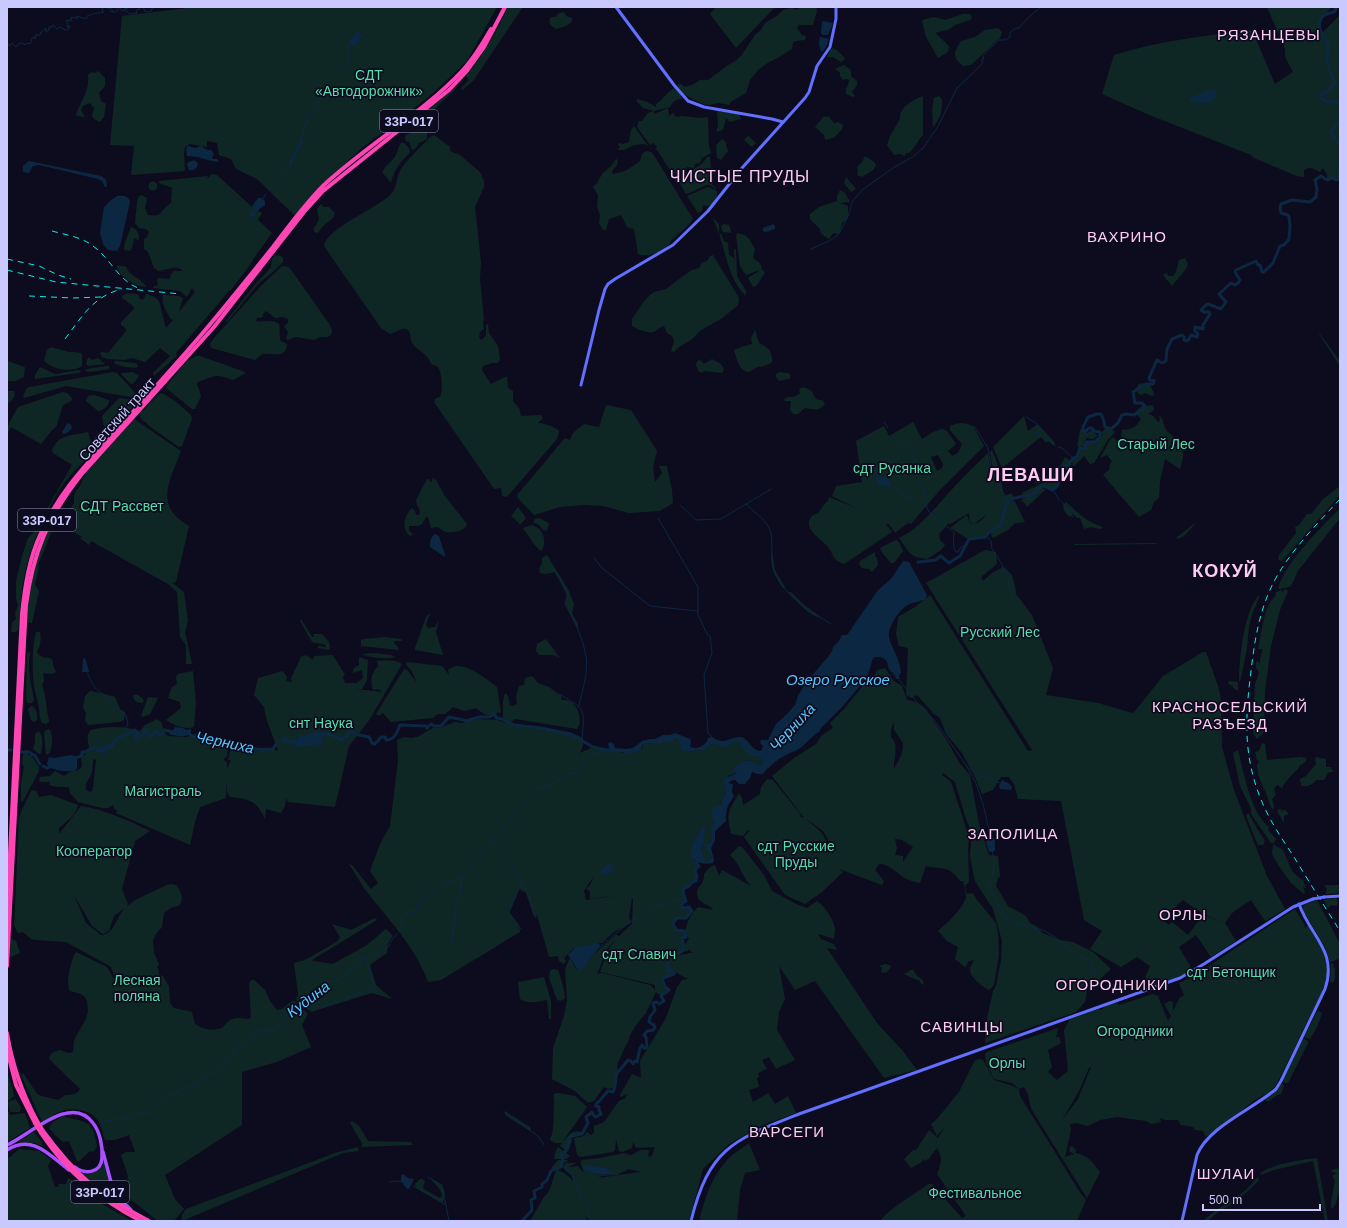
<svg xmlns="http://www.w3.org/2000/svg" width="1347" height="1228" viewBox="0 0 1347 1228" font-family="Helvetica,sans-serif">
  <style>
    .green { fill: #0f2724; fill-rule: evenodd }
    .water { fill: #0c2742 }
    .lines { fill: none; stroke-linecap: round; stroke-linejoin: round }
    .stream { stroke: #0c2742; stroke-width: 1 }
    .river { stroke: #0c2742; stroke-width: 3 }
    .secondary { stroke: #6170fe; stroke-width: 3 }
    .primary { stroke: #a851fe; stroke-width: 3.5 }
    .highway { stroke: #fd45b4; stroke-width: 4 }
    .rail { stroke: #02f1ed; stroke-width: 1; stroke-dasharray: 6 5; stroke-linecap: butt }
    .secondary-bridge { stroke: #6170fe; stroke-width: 3 }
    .highway-bridge { stroke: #fd45b4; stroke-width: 4 }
    .labels { text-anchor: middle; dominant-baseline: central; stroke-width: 3.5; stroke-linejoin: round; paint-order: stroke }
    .shield { fill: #0d0c1e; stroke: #9190bc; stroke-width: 1 }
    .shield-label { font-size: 13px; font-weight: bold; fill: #c9c9ff }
    .park-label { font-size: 14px; fill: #56ddab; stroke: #0d0c1e }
    .street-label { font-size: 14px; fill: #c9c9ff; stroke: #0d0c1e }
    .neighbourhood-label { font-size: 15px; letter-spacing: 1px; fill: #ffcbf2; stroke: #0d0c1e }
    .water-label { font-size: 15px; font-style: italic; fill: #58c5fe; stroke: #0d0c1e }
    .quarter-label { font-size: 16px; letter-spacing: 1px; fill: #ffcbf2; stroke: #0d0c1e }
    .district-label { font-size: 18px; font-weight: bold; letter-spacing: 1px; fill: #ffcbf2; stroke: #0d0c1e }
  </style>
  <rect width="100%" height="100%" fill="#0d0c1e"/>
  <!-- green -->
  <g class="green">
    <path d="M 195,7 L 403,7 L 404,8 L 497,7 L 467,61 L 432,94 L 380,135 C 373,138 370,143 364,146 L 319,188 L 295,216 L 257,179 L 236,169 L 231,159 L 219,155 L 217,143 L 207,141 L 207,147 L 190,144 L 185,147 L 184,154 L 185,171 L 131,175 L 134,146 L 110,145 L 122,16 Z"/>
    <path d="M 508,7 L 524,7 L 520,11 L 473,81 L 462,90 L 461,88 L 469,80 L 466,76 C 484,55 497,32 508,7 Z"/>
    <path d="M 716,7 L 775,7 L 736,48 L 710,14 Z"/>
    <path d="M 800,7 L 816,7 L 817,11 L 813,25 L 799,25 L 797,28 L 802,35 L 806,36 L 805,40 L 795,41 L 793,43 L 792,49 L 789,51 L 778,58 L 769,62 L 758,70 L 750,80 L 746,93 L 731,102 L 729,105 L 718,103 L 709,105 L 703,104 L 685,95 L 678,87 L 678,84 L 681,84 L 685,87 L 692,85 L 700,80 L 708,80 L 728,65 L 734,62 L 741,56 L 755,35 L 761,30 L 765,23 L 777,16 L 783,10 L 792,8 L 797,10 Z"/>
    <path d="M 1267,7 L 1329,7 L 1330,9 L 1324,15 L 1318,28 L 1323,32 L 1340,15 L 1340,180 L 1332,179 L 1327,180 L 1327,175 L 1323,168 L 1320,172 C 1314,169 1310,166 1304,170 L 1304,177 L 1297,176 L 1254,158 L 1251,155 L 1147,114 L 1102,94 L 1114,55 C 1158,41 1205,36 1251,30 L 1258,44 L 1275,84 L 1293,72 C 1289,64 1284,58 1285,49 Z"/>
    <path d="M 564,12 L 566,16 L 572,18 L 572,22 L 566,26 L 556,29 C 551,26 547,23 551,17 L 555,17 L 559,13 Z"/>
    <path d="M 963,14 L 970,14 L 972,18 L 970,20 L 955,25 L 950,29 L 935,33 L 949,46 L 948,52 L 938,58 L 926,37 L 922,20 L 934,17 L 945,20 Z"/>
    <path d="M 998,28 L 1002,32 L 1000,38 L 971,65 L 963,66 C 952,57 954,52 961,41 L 975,37 L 985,30 Z"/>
    <path d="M 833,48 L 838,51 L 845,58 L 844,60 L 841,62 L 833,57 L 827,57 L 830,50 Z"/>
    <path d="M 844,65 L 851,70 L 851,76 L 857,81 L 857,85 L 852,92 L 855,96 L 853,97 L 846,94 L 846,89 L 848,85 L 849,80 L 846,79 L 843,80 L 840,76 L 840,73 L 835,69 Z"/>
    <path d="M 98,71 L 105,78 L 105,86 L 99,93 L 101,101 L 106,104 L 104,117 L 100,122 L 94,119 L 92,116 L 94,108 L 90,103 L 83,106 L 81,110 L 85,117 L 78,116 L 76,115 C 81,100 90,91 88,75 L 91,72 L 95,73 Z"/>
    <path d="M 454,88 L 455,90 L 424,118 L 423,116 Z"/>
    <path d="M 675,88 L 681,95 L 682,99 C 675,99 673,102 670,107 L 654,111 L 654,114 L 668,108 L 669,116 L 673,113 L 676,117 L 682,116 L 699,118 L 708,117 L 709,146 L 711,153 L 702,158 L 700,163 L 695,164 L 694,168 L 687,167 L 685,173 L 686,174 C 693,167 701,168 707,157 L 710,157 C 711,164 711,170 711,176 L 714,180 L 712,185 L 716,188 L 715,189 C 713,188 712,186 710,185 C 706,183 692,193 686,194 L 673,172 C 666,167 662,156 656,149 L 657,146 L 653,143 L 650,145 L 637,127 L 639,121 L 642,121 L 648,113 L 654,111 L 643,108 L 637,102 L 637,99 L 647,102 L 656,107 L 656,104 C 663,100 667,91 675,88 Z"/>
    <path d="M 923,96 L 923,135 C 917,141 916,147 909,153 L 906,153 L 905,156 L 900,154 L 894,155 L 887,145 L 890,136 L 900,119 C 899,107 913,100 923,96 Z"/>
    <path d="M 939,96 L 942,100 C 942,112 941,117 933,127 L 932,109 L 934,98 Z"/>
    <path d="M 717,111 L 739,114 L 741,119 L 730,122 L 726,118 L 723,130 L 716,132 L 718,126 Z"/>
    <path d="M 824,116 L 826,117 L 829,116 L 831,120 L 835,124 L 837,122 L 842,124 L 843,127 C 838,135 834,139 825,140 L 824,135 L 815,127 Z"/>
    <path d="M 634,126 L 648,146 L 644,144 L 634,145 L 624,150 L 618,150 L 620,147 L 618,145 L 619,143 L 623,144 L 629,142 L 631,130 Z"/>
    <path d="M 422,128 L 427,132 L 427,139 L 419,143 L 416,148 L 412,150 L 409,142 L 406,141 L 405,138 L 406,135 Z"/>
    <path d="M 434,135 L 450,147 L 450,151 L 460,155 L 480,172 L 484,181 L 484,187 L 475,207 L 481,262 L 480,279 L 484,319 L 483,323 L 484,329 L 480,332 L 479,338 L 482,340 L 486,335 L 486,325 L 488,324 L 489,333 L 498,346 L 500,360 L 498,363 L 492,363 L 483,366 L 482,370 L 491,384 L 505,377 L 507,377 L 508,388 L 513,391 L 513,401 L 519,408 L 521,416 L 541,415 L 543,418 L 538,423 C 544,423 555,427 559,431 L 557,439 L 507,497 L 502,496 L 501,488 L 494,489 L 434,402 L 436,398 L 440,397 C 443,391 442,375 439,369 C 438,366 434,365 431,364 C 428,353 418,352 412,343 C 410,338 411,330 406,329 C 401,328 395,333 390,334 L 381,328 L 326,249 L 324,245 C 328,228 377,208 390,195 C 397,189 396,180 399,173 C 403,163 422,146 429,138 Z"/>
    <path d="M 748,136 L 756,143 L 752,147 L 744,140 Z"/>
    <path d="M 722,139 L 725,141 L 728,151 L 721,160 L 717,158 L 716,145 Z"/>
    <path d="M 401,143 L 404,143 L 409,148 L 410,152 C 408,156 404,158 401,162 C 396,168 393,175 391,183 L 382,172 C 385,166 389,164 393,159 C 398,155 397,148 401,143 Z"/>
    <path d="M 646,151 L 651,152 L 655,157 L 693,219 C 688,227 680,232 673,239 C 671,240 671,243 669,244 C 662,252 648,258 638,254 L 634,229 L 627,227 L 621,215 L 609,219 L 606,230 L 603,230 L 599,223 L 600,215 L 597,207 L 598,195 L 593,187 L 597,183 L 602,174 L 611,166 L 616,159 L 618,160 L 617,165 L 612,171 L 613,174 L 625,171 L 636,164 L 640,161 L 642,154 Z"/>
    <path d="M 865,156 L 874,162 L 876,165 L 873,170 L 862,177 L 857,175 L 858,172 L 857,167 L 862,162 Z"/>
    <path d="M 212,174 L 217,175 L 251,206 L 262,213 L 258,220 L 272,233 L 246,269 L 253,260 L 253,261 L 231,290 L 229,291 L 176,353 L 177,356 L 154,376 L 153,373 L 170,356 L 160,348 L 145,362 L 132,358 L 125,360 L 107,359 L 102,357 L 100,353 L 103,352 L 108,353 L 126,331 L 126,329 L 121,325 L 121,322 L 134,309 L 133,306 L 122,298 L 122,296 C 127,292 133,293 139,295 L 139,298 L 142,300 L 144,299 L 146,294 L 155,297 L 159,301 L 166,328 L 173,320 L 170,318 C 166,311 161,303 163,295 L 179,296 L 183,298 L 179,312 L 195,292 L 192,288 L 187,297 L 180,291 L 153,288 L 153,287 L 158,285 L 157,280 L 159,278 L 169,279 L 173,271 L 183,271 C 178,264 165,270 158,271 L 154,268 L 148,252 L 144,249 L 144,239 L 147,237 L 149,232 L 146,229 L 139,228 L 135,223 L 137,202 L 139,196 L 142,195 L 147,198 L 145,208 L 148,215 C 151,215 155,216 158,215 C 161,214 165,206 171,203 L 172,188 L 159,183 L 159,181 L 208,176 L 207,179 Z"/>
    <path d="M 846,177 L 856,189 L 851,192 L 844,183 Z"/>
    <circle cx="153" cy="186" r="4.5"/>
    <path d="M 708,187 L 717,191 L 717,196 L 712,205 L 703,206 L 702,211 L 698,213 L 687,196 Z"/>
    <path d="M 840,190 L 845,193 L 850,202 L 840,203 L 848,206 L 848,218 L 842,223 L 840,232 L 838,234 L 833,233 L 829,239 L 821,234 L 820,229 L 810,219 L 810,214 L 819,207 L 837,201 L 837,196 Z"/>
    <path d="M 321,204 L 324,207 L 329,207 L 335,213 L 333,218 L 323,226 L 318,233 L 314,232 L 314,228 L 319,220 L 317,209 Z"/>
    <path d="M 713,218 L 719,224 L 719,234 L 721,234 L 724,241 L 728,243 L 729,255 L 734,258 L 735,264 L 734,250 L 736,249 L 736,250 L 737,276 L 746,291 L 746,294 L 745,295 C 726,277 725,242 713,219 Z"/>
    <path d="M 723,224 L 729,225 L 731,230 L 731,233 L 723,232 L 721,227 Z"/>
    <path d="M 131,227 C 136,228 140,234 139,239 L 138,240 L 134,238 L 132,248 L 130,251 L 124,250 L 125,242 Z"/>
    <path d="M 737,233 C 750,235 749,240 755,249 L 753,258 C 758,262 761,262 762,270 L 765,272 C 764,274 757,286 755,287 L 752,286 L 751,283 L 748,278 L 759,271 L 757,271 L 746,275 L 740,266 L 736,236 Z"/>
    <path d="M 276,255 L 281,256 L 283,258 L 283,262 L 274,271 L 259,283 L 227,322 L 226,321 L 257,282 L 267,272 L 271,267 L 272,259 Z"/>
    <path d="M 713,255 L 739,298 L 738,305 L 736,307 L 722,318 L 700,331 L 691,340 L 679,347 L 674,352 L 671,351 L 674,341 L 672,336 L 667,333 L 664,326 L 659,328 C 657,329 656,331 654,332 C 648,334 637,329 632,326 L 632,319 L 642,304 L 650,295 L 654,292 L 666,289 L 679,279 L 692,270 L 699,268 L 702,263 L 707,261 L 710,256 Z"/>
    <path d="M 1185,258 L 1188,264 L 1186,269 L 1172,286 L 1163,275 L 1166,273 L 1169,276 L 1173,276 L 1176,272 L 1179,260 Z"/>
    <path d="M 117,265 L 126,267 C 130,277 141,277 146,287 C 136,287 117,276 117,265 Z"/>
    <path d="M 282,266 L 289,267 L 330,325 L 332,330 L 331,335 L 327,337 L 320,337 L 314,340 L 296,337 L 287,340 L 286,338 L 288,332 L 284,326 L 288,323 L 288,319 L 282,317 L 275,318 L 266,311 L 263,314 L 263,317 L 257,318 L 256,321 C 264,323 271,318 279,324 C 281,329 278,336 281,341 C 283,342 285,343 287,344 C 286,360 272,352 263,354 C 260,355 258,358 255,360 L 211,348 L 210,344 L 214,338 L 261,286 Z"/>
    <path d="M 755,330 L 759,343 C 768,347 773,352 772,362 C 765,368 756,365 750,372 C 739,372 737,359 734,350 L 741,347 L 752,344 L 751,338 Z"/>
    <path d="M 1319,333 L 1340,361 L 1340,366 L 1319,334 Z"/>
    <path d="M 51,347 L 69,352 L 74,352 L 81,353 L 82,355 L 82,366 C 72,373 51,370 44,360 L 47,350 Z"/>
    <path d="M 196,356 L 200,356 L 245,372 L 246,373 L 233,380 C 214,373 215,376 198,382 L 197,384 L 201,396 L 195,409 L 192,409 L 166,388 L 166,387 L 187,361 Z"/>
    <path d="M 88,357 L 92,360 L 98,358 L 105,364 L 88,366 L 86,364 Z"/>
    <path d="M 712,359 L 721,364 L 724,369 L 722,373 L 704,371 L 702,373 L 698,371 L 696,364 L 697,361 L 700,360 L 704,364 Z"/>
    <path d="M 7,361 L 25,367 L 24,377 L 15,381 L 7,381 Z"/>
    <path d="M 115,361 L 135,363 L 137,364 L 138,367 C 134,369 118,366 114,363 Z"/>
    <path d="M 107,366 L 109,366 L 109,369 L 90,372 L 85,371 L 87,369 Z"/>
    <path d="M 40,367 L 55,374 L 78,370 L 81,371 L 79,373 L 35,379 L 35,375 Z"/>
    <path d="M 113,372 L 117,373 L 138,396 L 137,398 L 66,386 L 24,398 L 23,397 L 26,389 L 29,387 Z"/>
    <path d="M 133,372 L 139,376 L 134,383 L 131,384 L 121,374 L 123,373 Z"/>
    <path d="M 779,372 L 788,373 L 791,376 L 789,379 L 779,381 L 776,377 L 776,374 Z"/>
    <path d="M 1145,383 L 1150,384 L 1154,394 L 1153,396 L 1144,393 L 1142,395 L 1138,394 L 1137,387 L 1139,384 Z"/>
    <path d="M 803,387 L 811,390 C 814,395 815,401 822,400 L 825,404 C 818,412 814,409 805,408 L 798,414 L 793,414 L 790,410 L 791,401 L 785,401 L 784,399 L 787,397 C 792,397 797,397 800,393 L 799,389 Z"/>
    <path d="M 7,391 L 14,391 L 15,394 C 14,398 11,402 7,404 Z"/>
    <path d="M 63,392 L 67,393 L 72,398 L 71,401 L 63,405 C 62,408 57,424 57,426 L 52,430 L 41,444 L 11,427 L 7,434 L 8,425 L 18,407 Z"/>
    <path d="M 162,393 L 175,401 L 191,415 L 192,419 L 182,446 L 179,447 L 149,426 C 146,421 140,421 140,414 L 158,395 Z"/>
    <path d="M 94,395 L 109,400 C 110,405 103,411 98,411 L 86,401 L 88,396 Z"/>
    <path d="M 119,398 L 133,400 L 137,402 L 97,448 L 96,448 L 93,439 L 104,427 L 102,416 Z"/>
    <path d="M 606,405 L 631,410 L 657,451 L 653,467 L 655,482 L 662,473 L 659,466 L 667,466 L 672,490 L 673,503 L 660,511 L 629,513 L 603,506 L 584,505 L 560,507 L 534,515 L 517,497 L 518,494 L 565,438 L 570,440 L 573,433 L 584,424 L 599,427 Z"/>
    <path d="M 1143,405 L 1145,407 L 1151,405 L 1153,406 L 1154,410 L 1148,414 L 1153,416 L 1158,422 L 1160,421 L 1159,415 C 1164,420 1163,424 1166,430 C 1167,432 1171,434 1173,436 C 1185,450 1185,452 1180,469 L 1165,459 L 1160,481 L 1159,498 L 1154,502 L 1151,510 L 1139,517 L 1103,475 L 1109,470 L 1110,464 L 1112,461 L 1107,455 L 1100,458 L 1110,440 L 1113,437 L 1117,441 L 1121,438 L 1122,430 C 1132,429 1136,428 1141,419 L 1135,412 Z"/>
    <path d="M 1024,416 L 1028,431 L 1038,424 L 1055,443 L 1054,446 L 1049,441 L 1046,443 L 1041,437 L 1002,468 L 993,447 Z"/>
    <path d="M 134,419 L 181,451 C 170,481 153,505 189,526 L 176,582 L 171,583 L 174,584 L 184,592 L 188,621 L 185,632 L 192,664 L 186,664 L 186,645 L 180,637 L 177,592 L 168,584 L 91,541 L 89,545 L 80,538 L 82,537 L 86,539 L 66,528 L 69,511 L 74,503 L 74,495 L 77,489 L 79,488 L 86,473 Z"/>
    <path d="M 913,422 L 922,439 L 933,432 L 942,429 L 947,431 L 956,444 L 948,451 L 952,456 L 958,453 L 962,444 L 950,430 L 950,426 C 959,422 964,422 973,426 L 984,446 L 939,491 L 911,524 L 908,523 L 895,533 L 889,524 L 886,524 L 892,532 L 844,564 C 830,558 835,555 827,546 C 821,539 801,528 812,516 C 813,515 816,514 818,513 C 822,509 823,504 828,501 L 829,497 L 856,508 L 832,496 L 836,486 L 862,482 L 856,441 L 884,426 L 889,436 ZM 938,455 L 943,464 L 942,468 L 937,471 L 931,457 Z"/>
    <path d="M 1082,429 L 1083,432 L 1087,433 L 1092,430 L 1098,436 L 1093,439 L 1087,438 L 1083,443 L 1085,444 L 1084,447 L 1082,446 L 1079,448 L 1077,444 L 1078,442 L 1080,430 Z"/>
    <path d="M 1105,429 L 1111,429 L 1115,432 L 1107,441 L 1094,463 L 1090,464 L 1084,456 L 1073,467 L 1072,460 L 1079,456 L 1081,448 L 1084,451 L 1086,450 L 1086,444 L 1088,442 L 1096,443 L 1102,436 L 1101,433 Z"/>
    <path d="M 88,432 L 93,450 L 93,452 C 87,459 81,464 75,470 C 52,494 30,544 24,578 C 20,595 21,613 18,630 L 16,632 L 11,632 L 12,622 L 16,619 L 15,613 L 18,605 L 16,598 L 16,581 L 22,556 L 28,538 L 34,532 L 72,465 L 53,453 L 52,450 C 59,433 73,436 88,432 Z"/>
    <path d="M 992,450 L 1003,478 L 996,480 L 993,473 L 990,452 Z"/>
    <path d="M 988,453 C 990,464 990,473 996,483 L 1001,481 L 1004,496 L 1011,493 L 1014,498 L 1008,499 L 1002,512 L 1001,524 L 989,530 L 986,535 L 983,537 L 968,539 L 950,528 L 967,515 L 970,523 C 977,525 982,521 986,515 L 974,524 L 970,522 L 969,513 L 952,523 L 948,524 L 939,534 L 940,540 L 945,545 L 941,550 L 927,559 C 908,557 909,551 899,538 C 922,527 938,504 955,486 C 965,475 977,464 988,453 Z"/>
    <path d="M 1065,457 L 1071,462 L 1072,469 C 1065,475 1060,484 1052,490 L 1045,486 L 1039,487 C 1036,494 1031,497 1023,496 L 1022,493 L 1044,482 L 1042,481 L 1038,484 L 1035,481 L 1040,478 L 1042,480 L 1046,477 L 1049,479 L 1055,475 Z"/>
    <path d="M 433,478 L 436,480 L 444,495 L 467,524 C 466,531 453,533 446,532 C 442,531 441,529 438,527 L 431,528 L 428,517 L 426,517 L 422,524 L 418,526 L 409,526 L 409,531 L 413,534 L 410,536 C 401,529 404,516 412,508 L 415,511 L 416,515 L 419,515 L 420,510 L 417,505 L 416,500 L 427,479 L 429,479 L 431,483 Z"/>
    <path d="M 1340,486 L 1340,495 L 1282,561 L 1278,560 L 1279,555 L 1296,533 L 1295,527 L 1299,525 L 1307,514 L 1311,514 L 1323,499 Z"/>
    <path d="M 1040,488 L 1046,489 L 1027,507 L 1023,501 L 1021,502 L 1023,498 C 1031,497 1036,495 1040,488 Z"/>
    <path d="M 1014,500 L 1025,522 L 1015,523 L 1008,530 L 993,538 L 990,532 L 1002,525 C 1003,516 1003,503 1014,500 Z"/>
    <path d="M 1066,502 C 1078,513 1088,523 1103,527 L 1100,529 L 1091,527 L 1084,529 L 1080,518 L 1077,518 L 1073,514 L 1070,517 L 1065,512 L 1063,506 Z"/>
    <path d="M 518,507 L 526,518 L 520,525 L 518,522 L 511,516 Z"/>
    <path d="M 1340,508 L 1340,518 L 1297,572 L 1294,580 L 1290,587 L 1278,589 C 1285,562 1321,528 1340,508 Z"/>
    <path d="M 539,518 L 547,522 L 549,524 L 547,531 L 543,530 L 539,525 L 533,522 L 535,519 Z"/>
    <path d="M 52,523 L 54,524 L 50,532 L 51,533 L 38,565 L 39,566 L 35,585 L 39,591 L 32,623 L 30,623 L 27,621 C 28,586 36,554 52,523 Z"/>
    <path d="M 1195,523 L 1194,525 L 1184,536 L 1178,539 L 1176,538 Z"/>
    <path d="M 533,525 C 535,527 537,527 539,529 C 545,534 546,546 541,551 C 533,545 530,536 523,529 L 525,527 Z"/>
    <path d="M 896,540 L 899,542 L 903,551 L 894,563 L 891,563 L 883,554 L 880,548 Z"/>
    <path d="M 1155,543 L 1157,544 L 1074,545 L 1074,544 Z"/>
    <path d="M 985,550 L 996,552 L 997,564 L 981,577 L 983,581 L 992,573 L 1004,567 L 1012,575 L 1015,586 L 1016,594 L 1032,615 L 1053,668 L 1046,695 L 1098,703 L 1132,713 L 1135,711 L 1163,676 L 1203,652 L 1206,652 L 1218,686 L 1221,699 L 1222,747 L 1234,790 L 1267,876 L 1285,909 L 1284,910 L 1265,921 L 1251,900 L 1232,913 L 1225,923 L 1203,914 L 1183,900 L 1162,919 L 1169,925 L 1172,922 L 1188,935 L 1203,915 L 1225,923 L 1236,941 L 1211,957 L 1196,935 L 1179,947 L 1192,969 C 1180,977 1164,985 1149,987 C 1142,976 1147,976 1150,966 L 1137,957 L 1121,967 L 1090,949 L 1102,931 L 1084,920 L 1061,801 L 1018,799 L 1014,784 L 1009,777 L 1001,777 L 993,790 L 982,794 L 975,777 L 962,753 L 946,734 L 940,718 L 934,714 L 917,695 L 912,698 L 906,695 L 908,648 L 899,646 L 896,634 L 898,617 L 915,607 L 930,595 L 1028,751 L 1032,750 L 926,583 Z"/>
    <path d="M 772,552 L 775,570 L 785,587 L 783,588 C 775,576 770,567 772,552 Z"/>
    <path d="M 875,552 L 875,556 L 877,558 L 878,565 L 872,572 L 869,569 L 862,568 L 859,564 L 860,561 Z"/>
    <path d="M 547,555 L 569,591 L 574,604 L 572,614 L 578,624 L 578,629 L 570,614 L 566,604 L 567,595 L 555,572 L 545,574 L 540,573 L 539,568 L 542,564 L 542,558 Z"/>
    <path d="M 1285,589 L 1288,591 L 1280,610 L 1271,646 L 1265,691 L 1264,729 L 1264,732 L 1257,739 L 1253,733 L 1253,727 L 1255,685 L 1259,672 L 1256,668 L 1256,662 L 1258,661 L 1259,663 L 1260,663 C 1259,658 1263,653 1262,649 L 1258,649 C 1260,637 1264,613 1270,602 C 1272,600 1274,598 1276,595 L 1275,593 L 1281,590 L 1283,592 Z"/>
    <path d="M 788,592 L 791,592 L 804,605 L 822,618 C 808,616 797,601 788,592 Z"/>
    <path d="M 1259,595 L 1259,598 L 1253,612 L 1249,626 L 1247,648 L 1241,678 L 1239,682 C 1239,661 1244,610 1259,595 Z"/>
    <path d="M 429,614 L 430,614 L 426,624 L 428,628 L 435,627 L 439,620 L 436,632 L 443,655 L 415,650 L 415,648 L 426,617 Z"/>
    <path d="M 301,619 L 312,637 L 314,637 L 314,634 L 322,634 L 329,642 L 330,648 L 329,650 L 318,648 L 318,646 L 326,647 L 326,645 L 312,642 L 300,621 Z"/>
    <path d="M 36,632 L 40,632 C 41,639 41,645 37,651 C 38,658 46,657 52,659 L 54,668 L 56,672 L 52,674 L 43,673 L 44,681 L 42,685 C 46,694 46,709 49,720 L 49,722 L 46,724 L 42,723 C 39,718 40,713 39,708 C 38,700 35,693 34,686 C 32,668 32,649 36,632 Z"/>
    <path d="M 385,637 L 401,639 L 402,641 L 395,641 L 394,643 L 398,647 L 399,650 L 361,646 L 361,640 L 364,639 Z"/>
    <path d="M 546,639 L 560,658 L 553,655 L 539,655 L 536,651 L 537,644 Z"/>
    <path d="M 29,651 L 30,653 C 27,669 31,685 34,700 L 32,703 L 27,703 L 26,697 L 27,655 Z"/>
    <path d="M 374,653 L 390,655 L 396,657 C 386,659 370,658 362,654 Z"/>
    <path d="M 306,655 L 313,660 L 314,656 L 332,655 C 336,659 341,669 345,674 L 343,677 L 345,683 L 357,683 L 363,678 L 362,670 L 353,673 L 353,669 L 359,665 L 359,657 L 368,660 L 367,680 L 362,689 L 356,689 L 383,692 L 378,689 L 373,690 C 370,679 371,675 378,666 L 377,661 C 385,660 395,659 402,664 L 370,719 L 349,746 L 335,807 L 288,802 L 286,798 L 285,806 L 281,813 L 266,809 L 265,819 C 256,800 250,799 230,797 L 227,791 L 227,778 L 226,798 L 200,807 L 195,822 L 190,845 L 116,813 L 117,810 L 114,809 L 113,805 L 108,808 L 102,808 L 78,802 L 70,793 L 69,787 L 58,787 L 49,785 L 50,782 L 41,782 L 39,781 L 40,777 L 50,776 L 55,771 L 64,776 L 70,772 L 79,770 L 82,766 L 81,759 L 89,750 C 89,742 85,736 91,730 C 106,726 125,726 140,731 L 145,725 L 157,719 L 161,722 L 165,733 L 168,736 L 186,737 L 198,733 L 219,740 L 228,749 L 227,756 L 223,760 L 227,762 L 227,769 L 231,760 L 228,760 L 231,748 L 260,751 L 275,749 L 277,751 L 278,751 L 266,718 L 264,707 L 254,695 L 258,678 L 283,671 L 287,677 L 286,681 L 292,682 L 291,678 L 301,657 ZM 94,759 L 96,760 L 93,788 L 92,791 L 90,792 L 86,790 C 85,782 88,781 91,775 C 94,770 91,764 94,759 Z"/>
    <path d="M 407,662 L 442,666 L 449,675 L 448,670 C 451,668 454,666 457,666 C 468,665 489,680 497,687 L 501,713 C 496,712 495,714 491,715 C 485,716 480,711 476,708 L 465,711 L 453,707 L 445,714 L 438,714 L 433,718 L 391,722 L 383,713 L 379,716 L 376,714 L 404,669 L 407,670 L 417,683 L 411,670 L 406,665 Z"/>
    <path d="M 885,668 L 894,681 L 902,686 L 907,700 L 916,702 L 925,708 L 946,739 L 960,764 L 970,775 L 979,824 L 988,852 L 989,855 L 998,856 L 1000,876 L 998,878 L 996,886 L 1008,906 L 1026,916 L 1030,923 L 1036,926 L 1043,933 L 1060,940 L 1073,942 L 1093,952 L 1111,969 L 1098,981 L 1088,986 L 1085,1002 L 1076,1012 L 985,1043 L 987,1018 L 993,991 L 996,986 L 1001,960 L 1002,941 L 993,909 L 975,881 L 970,856 L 972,832 L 966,819 L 955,782 L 943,773 L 942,775 L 951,782 L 969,837 L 968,850 L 969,882 L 965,886 L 967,894 L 973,893 L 977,900 L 996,923 L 998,933 L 999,954 L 994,985 L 989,990 C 983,987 969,977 970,969 C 970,966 973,963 974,960 L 969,961 L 965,967 L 955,959 L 958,947 L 947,941 L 938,931 C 947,923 963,909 966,897 C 966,892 964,886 963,881 L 960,881 C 949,865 943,870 926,866 L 920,883 C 915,882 911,881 907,879 C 897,875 890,863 879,864 L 875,870 L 884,881 L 882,885 L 839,869 L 843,872 L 822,892 L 805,904 L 785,895 L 744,837 L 750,830 L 747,831 L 743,836 L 731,834 C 726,811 728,813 739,793 L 742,798 L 743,805 L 760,794 L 761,787 L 767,779 L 773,780 L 801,815 L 799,816 L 804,818 L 772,776 L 794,758 L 816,744 L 821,736 L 833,728 L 830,723 L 844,709 L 865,683 L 872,681 L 877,670 ZM 894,722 L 894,730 L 903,743 L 903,748 L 901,756 L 894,769 C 893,759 900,745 891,737 L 891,729 ZM 805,818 L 823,831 L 834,850 L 834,853 L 821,832 ZM 895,839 L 902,840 L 913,847 L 903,862 L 903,856 L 895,855 L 897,848 Z"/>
    <path d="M 193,671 L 196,703 L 194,727 C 184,730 175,726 166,720 L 181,708 L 180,702 L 168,698 L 172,687 L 177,684 L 176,678 L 177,674 Z"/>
    <path d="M 532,676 L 538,683 L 549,687 L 561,696 L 562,700 C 565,700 567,700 569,701 C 578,704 583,721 577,729 C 556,726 536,722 515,719 L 511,722 L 503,718 L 503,701 L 505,693 L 508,696 L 510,705 L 513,706 L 517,704 L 516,696 L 519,686 L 524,685 L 525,678 Z"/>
    <path d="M 1229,681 L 1238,682 L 1238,691 L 1233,688 L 1233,686 L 1228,684 Z"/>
    <path d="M 90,691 C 92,691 113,696 115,697 L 120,709 L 125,712 L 124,720 L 119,722 L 88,725 L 85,721 L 86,713 L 83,708 L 85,696 Z"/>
    <path d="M 133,695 L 138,695 L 142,698 L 144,701 L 142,703 C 137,702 133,701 133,695 Z"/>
    <path d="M 148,697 L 158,698 L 150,714 L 143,717 L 141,716 Z"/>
    <path d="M 32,706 C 36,708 38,715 37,720 L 34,722 L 31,720 L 28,709 L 30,707 Z"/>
    <path d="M 478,719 L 497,720 L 514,725 L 527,726 L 544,730 L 570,732 L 583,738 L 583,746 L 580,753 L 593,747 L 604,748 L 604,750 L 611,752 L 613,751 L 625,753 L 642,749 L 643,744 L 646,743 L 662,744 L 664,742 L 673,740 L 675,739 L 679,740 L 685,752 L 703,750 L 710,744 L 720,746 L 734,742 L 739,742 C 746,748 748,756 759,757 L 762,761 L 761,766 C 749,759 742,757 734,770 L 736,773 L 728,776 L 726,793 L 723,796 L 721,805 L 713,815 L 715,823 L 712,826 L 712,841 L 709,842 L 708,850 L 712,859 L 711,861 L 708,861 L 704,860 L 703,853 L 701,851 L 704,842 L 704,823 C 696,838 689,844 694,861 L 697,861 L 696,863 L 699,866 L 695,870 L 697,877 L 696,881 L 692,882 L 689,886 L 684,888 L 683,893 L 686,901 L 682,904 L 681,906 L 683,908 L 689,907 L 692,911 L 686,918 L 677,918 L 673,923 L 676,930 L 685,931 L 686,937 L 682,938 C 688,954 679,954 666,956 L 666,959 L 667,958 L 694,952 L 691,952 L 689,949 L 688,951 L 683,952 L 685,944 L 689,939 C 681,929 691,914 698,907 L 713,910 C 710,903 696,904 697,892 C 697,887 702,885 703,881 C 704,879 704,876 704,874 L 710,867 L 715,865 L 719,876 L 722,870 L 751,886 C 741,876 742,866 730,855 L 739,846 L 743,848 L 764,875 L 772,891 L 796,904 L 807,908 L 817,901 C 825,906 834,920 835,929 C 835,932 834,936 834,939 L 818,934 L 821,939 L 834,944 L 837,950 L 827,948 L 877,1023 L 902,1050 L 917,1070 L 884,1078 L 815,981 L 795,990 L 779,966 L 785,999 L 779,1012 L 777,1030 L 795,1060 L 776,1069 L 769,1057 L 762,1060 L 767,1069 L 758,1073 L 759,1077 L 757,1078 L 759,1087 L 749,1090 L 753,1102 L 768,1093 L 775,1104 L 788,1096 L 796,1113 L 763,1125 L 729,1144 L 703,1169 L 689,1221 L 590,1221 L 584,1215 L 588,1221 L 530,1221 L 544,1197 C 552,1191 552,1179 556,1171 L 551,1168 L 558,1160 L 567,1160 L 568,1162 L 565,1162 L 562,1168 L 558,1170 C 564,1173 570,1176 573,1182 L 572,1176 L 566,1171 L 563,1167 L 566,1163 L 576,1163 L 568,1167 L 578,1166 L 584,1173 L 581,1164 L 581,1160 L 600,1158 L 624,1153 L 631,1155 L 640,1150 L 649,1150 L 648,1156 L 650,1157 L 652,1155 L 655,1147 L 636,1148 L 633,1142 L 632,1148 L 623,1152 L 619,1151 L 616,1140 L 615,1150 L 613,1152 L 581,1157 L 577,1155 L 574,1138 L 584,1136 L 587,1132 L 591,1135 L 594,1133 L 594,1126 L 604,1122 L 619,1101 L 626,1098 L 627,1094 L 621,1097 L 620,1095 L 632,1074 L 641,1078 L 640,1061 L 666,1018 L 677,987 L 682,980 L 688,979 L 675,972 L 674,974 C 671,977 666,976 662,979 L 665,987 L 669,990 L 661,996 L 656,992 L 646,1013 L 636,1025 L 630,1035 L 629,1040 L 625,1047 L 618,1063 L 614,1088 L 608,1089 L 604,1087 L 594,1101 L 588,1103 L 575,1091 L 552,1079 L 553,1048 L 564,1016 L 567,1000 L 565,969 L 570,958 L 576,969 L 584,969 L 586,959 L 589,960 L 594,954 L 616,935 L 618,935 L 618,937 L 632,924 L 633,899 L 632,898 L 629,918 L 631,922 L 629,924 L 614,932 L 602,943 L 598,943 L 589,948 L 583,946 L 573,949 L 564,958 L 566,961 L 564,964 L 559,961 L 558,956 L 549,957 L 537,915 L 534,917 L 526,893 L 519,889 L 509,913 L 518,924 L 520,930 L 520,932 L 441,980 L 428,982 C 415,946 387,918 364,888 C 359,880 354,872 349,864 L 352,865 L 371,889 L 378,883 L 370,871 L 380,844 L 390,826 L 398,761 L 397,740 L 404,737 L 411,738 L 417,737 L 433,728 L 440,728 L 455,722 L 462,723 ZM 594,876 L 590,885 L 587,888 L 587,890 L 590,891 L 590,899 L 627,894 L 586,900 L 584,891 ZM 615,940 L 608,950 L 600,972 L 655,985 L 655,990 L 650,985 L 602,973 L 597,974 L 607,949 ZM 590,1166 L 606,1168 L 610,1175 C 600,1174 594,1177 590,1166 ZM 629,1169 L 640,1172 L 598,1178 L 602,1176 L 617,1175 Z"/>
    <path d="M 49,729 C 54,736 52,745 50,753 L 46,755 L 44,732 L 46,730 Z"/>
    <path d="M 39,731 C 44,736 42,747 41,754 L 39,754 L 33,749 L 35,742 L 35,734 Z"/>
    <path d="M 1262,743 L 1265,744 L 1267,760 L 1300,757 L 1307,758 L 1305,762 L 1299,766 L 1299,768 C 1293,774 1286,780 1282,788 L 1277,785 L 1274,788 L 1276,795 L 1272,799 L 1274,806 L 1273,810 C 1270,806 1269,802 1267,796 C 1265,789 1261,784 1259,776 L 1258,775 L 1257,765 L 1259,762 L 1257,760 L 1255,752 L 1259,751 Z"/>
    <path d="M 25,750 L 28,751 L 28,755 L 31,755 L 39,767 L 39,771 L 23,801 L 21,802 L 21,783 L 24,767 C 21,764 22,754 25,750 Z"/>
    <path d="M 1238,750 C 1244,773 1250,812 1269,827 L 1268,830 L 1276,839 L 1274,843 L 1271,843 L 1251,814 L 1251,809 L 1240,786 L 1233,753 Z"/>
    <path d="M 1316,757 L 1326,759 L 1326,767 L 1331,767 L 1332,770 L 1335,771 L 1328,773 L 1324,780 L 1316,780 C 1313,785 1307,787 1301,786 L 1301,782 L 1300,782 L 1300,779 L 1306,776 L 1316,764 L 1315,759 Z"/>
    <path d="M 33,790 L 36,791 L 39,797 L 51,795 L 78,805 C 77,814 66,822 59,828 L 59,834 L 81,806 C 106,810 127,820 150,831 L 135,841 L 122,889 L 128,904 L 127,906 L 137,899 L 167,885 L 171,884 L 176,885 C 181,891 184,898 180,905 L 171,908 L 164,913 L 162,927 L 155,935 L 153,941 L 154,953 L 159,964 L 157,967 L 159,971 L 159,975 L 163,976 L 169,986 L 170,1003 L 174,1008 L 192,1012 L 195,1024 C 202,1029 214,1032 223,1027 C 226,1024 228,1020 233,1019 C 239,1017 242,1019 249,1019 L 251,1017 L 249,983 L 251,980 L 254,980 L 265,990 L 270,1001 L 277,1010 L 282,1009 L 292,1001 L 295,1001 L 308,1014 L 302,1025 L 311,1047 L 277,1062 L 242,1072 L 242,1125 L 165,1175 L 175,1199 L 184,1209 L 174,1221 L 158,1221 L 120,1191 L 126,1188 L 128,1176 L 121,1155 L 126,1152 L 135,1152 L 129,1135 L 115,1140 L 105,1140 C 103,1133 100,1122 95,1117 C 88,1110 74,1108 65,1110 C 57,1112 49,1118 42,1122 L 21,1075 L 23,1073 L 38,1095 L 58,1100 C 61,1098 64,1095 67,1095 C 74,1094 76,1095 80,1089 L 52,1062 L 49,1058 L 52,1053 L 59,1050 L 69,1053 L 73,1052 L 74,1040 L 86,1019 L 88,1011 L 87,1001 L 85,997 L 81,994 L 70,991 C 65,983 71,960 76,952 L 107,967 L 113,978 L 115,977 L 111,967 L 106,964 L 66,942 L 36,940 L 31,939 L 23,932 L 19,933 L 17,932 L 14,925 L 19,819 L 21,812 L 31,791 ZM 74,895 L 92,926 L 103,934 L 109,931 L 114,916 L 125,908 C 116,917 115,934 101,935 L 86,923 Z"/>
    <path d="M 1279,809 L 1281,809 L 1282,812 L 1283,810 L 1285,810 L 1289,814 L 1284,816 L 1284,823 L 1277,811 Z"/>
    <path d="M 1248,813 C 1254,823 1259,832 1265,841 L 1263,845 L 1258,845 L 1257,843 L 1246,816 Z"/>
    <path d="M 1273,844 L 1283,850 L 1292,871 L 1298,877 L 1303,880 L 1306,888 L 1303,887 L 1305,893 L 1304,894 L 1291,883 L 1279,866 L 1272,854 Z"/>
    <path d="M 1324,885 L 1339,885 L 1340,893 L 1326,894 L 1325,893 L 1327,890 Z"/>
    <path d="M 1336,898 L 1338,902 L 1337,906 L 1331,905 L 1328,908 L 1324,900 Z"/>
    <path d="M 1317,900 L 1340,944 L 1339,959 L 1330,962 L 1325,947 L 1304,912 L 1303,908 L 1304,905 Z"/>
    <path d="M 1295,909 L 1304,924 L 1305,928 L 1308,925 C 1316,938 1325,950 1327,966 C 1329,985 1316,1004 1308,1020 C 1298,1041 1288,1062 1277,1083 C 1269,1096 1262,1094 1252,1102 C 1238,1114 1222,1125 1206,1137 L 1203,1131 L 1195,1130 L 1193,1127 L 1181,1125 L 1178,1120 L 1165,1120 L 1160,1118 L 1161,1122 L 1151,1124 L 1146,1121 L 1117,1117 L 1100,1120 L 1088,1126 L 1076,1123 L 1070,1124 L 1071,1130 L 1065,1157 L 1074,1154 L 1069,1151 L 1070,1147 L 1072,1146 L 1076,1150 L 1075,1153 C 1086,1154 1094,1163 1100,1172 L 1087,1198 C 1069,1169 1050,1140 1032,1110 C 1028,1102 1030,1095 1024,1087 L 1019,1089 L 1020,1096 L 1081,1194 L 1086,1200 L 1077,1221 L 880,1221 C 893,1205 912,1197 928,1184 L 932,1184 L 962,1218 L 966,1216 L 937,1174 C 941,1164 943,1157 937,1148 L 930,1157 L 930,1158 L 924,1161 L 922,1159 L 922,1162 L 911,1168 L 904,1159 L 913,1150 L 916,1150 L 929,1130 L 938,1138 L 944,1128 L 937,1136 L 931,1124 L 937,1119 L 959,1092 L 975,1060 L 980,1059 L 983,1060 L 994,1080 L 1010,1085 L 1019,1089 L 1012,1083 L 994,1079 L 986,1063 L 985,1054 L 987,1052 L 1058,1028 L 1056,1037 L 1059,1037 L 1061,1043 L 1048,1050 L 1052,1067 L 1048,1072 L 1057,1080 L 1068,1071 L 1064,1030 L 1070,1019 L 1099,1009 L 1101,1010 L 1107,1005 L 1117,1002 L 1119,1005 L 1153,994 L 1158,996 L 1168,1021 L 1171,1016 L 1164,1004 L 1170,1001 L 1173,1002 L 1173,1011 L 1180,997 L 1184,996 L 1179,983 L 1192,977 ZM 1091,1067 L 1078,1099 L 1062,1120 L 1079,1091 L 1089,1068 Z"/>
    <path d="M 375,918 L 377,920 L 312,960 L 313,961 L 333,964 L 367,945 L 386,929 L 393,936 L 388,943 L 387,953 L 370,965 L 376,985 L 392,999 L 372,993 L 311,1012 L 296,1000 L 298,994 L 294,963 L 305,960 L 338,941 L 340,937 L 332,924 C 339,927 345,927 351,930 Z"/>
    <path d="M 10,938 L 16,941 L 20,953 L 11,957 L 9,957 Z"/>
    <path d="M 1331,963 L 1334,964 L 1333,967 L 1335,968 L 1335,978 L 1333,983 L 1330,982 Z"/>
    <path d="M 885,964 L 890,965 L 891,967 L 886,973 L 881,972 L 882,968 L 879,966 Z"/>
    <path d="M 553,969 L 558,970 C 561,978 564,989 565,998 L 561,1001 L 557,1000 L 549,978 L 550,971 Z"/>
    <path d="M 910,970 L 913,970 L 917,976 L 923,980 L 924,985 L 920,983 L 920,981 L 903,974 L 907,973 Z"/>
    <path d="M 544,977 L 551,1001 L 551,1019 L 549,1019 L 547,1000 C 538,1002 528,1004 520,999 L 518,982 Z"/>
    <path d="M 1318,1010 L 1322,1013 L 1318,1025 L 1310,1039 L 1304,1037 Z"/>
    <path d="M 1304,1039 L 1308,1041 L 1308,1043 L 1288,1083 L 1285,1083 L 1283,1080 L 1302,1040 Z"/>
    <path d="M 7,1073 L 11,1083 L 14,1096 L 8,1101 L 8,1111 L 10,1115 L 25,1113 L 30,1128 L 7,1142 Z"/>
    <path d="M 1281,1084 L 1283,1084 L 1284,1086 L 1281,1094 L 1277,1095 L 1269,1101 L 1266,1101 L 1265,1099 L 1273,1094 Z"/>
    <path d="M 558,1093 L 575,1096 L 587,1107 L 563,1141 C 571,1135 569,1130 581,1132 L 581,1135 L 573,1137 L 571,1139 L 572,1141 L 568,1152 L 560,1146 L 562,1143 L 555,1143 L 550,1140 C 555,1128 553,1116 554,1104 C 555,1100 553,1098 554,1094 Z"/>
    <path d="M 16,1099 L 21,1108 L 20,1112 L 10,1112 L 8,1103 L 10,1101 Z"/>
    <path d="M 505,1111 L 530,1127 L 531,1129 L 530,1131 L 505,1115 Z"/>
    <path d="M 63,1116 C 86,1123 93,1119 97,1146 L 94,1151 L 89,1152 L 79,1161 L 77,1161 L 69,1141 L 63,1142 L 55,1135 L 49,1128 L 52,1123 Z"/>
    <path d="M 352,1121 L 359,1126 L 368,1141 L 411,1142 L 413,1145 L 362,1147 L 362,1143 L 350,1123 Z"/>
    <path d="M 34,1132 L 42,1142 L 42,1146 L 35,1143 L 18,1142 Z"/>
    <path d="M 749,1143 L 760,1170 L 745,1173 L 740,1190 L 737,1221 L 699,1221 C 705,1198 712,1175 729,1158 C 735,1152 743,1148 749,1143 Z"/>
    <path d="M 358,1147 L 359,1151 L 343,1153 L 182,1221 L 182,1215 L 186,1209 L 335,1153 Z"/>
    <path d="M 558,1147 L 570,1156 L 566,1159 L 554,1159 L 555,1153 Z"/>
    <path d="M 19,1149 L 39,1151 L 51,1160 L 48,1166 L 55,1187 L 58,1187 L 59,1184 L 66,1184 L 68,1178 L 72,1180 L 88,1196 L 132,1221 L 7,1221 L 7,1158 L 10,1157 Z"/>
    <path d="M 1317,1158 L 1328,1221 L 1325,1221 L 1313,1161 L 1274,1170 L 1261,1175 L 1260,1174 C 1267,1165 1305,1159 1317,1158 Z"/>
    <path d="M 103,1161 L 110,1185 L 126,1207 L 109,1196 L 82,1173 C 93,1175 100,1172 103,1161 Z"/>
    <path d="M 1340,1166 C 1340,1177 1340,1200 1333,1208 L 1331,1208 L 1331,1202 L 1335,1180 L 1332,1176 L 1337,1173 L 1332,1172 L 1332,1170 L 1339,1168 Z"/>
    <path d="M 1258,1177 L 1259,1180 C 1251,1188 1243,1196 1233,1203 C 1224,1209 1215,1213 1208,1221 L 1203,1221 C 1217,1208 1233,1201 1247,1189 C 1251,1185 1254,1180 1258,1177 Z"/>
    <path d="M 420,1179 L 422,1179 L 425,1181 L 423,1187 L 424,1189 L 440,1198 L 442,1196 C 439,1184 434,1185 431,1179 L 441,1184 L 445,1193 L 443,1203 L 416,1188 L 415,1184 Z"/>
  </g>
  <!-- water -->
  <g class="water">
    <path d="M 822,21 L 833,23 L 828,35 L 823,35 L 821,33 Z"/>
    <path d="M 356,31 L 362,35 L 362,36 L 355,46 L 349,44 L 348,43 Z"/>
    <path d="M 820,37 L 829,39 C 826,45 827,49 821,52 L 819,44 Z"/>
    <path d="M 1211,89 L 1215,89 L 1217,93 L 1215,97 L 1208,103 L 1191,102 L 1190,99 L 1192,97 Z"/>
    <path d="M 300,141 L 303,141 L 303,142 L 290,167 L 289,162 Z"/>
    <path d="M 188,146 L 195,148 L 201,146 L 207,150 L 211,150 L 214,154 L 212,157 L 213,159 L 217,159 L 219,162 L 211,161 L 198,157 L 187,156 L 186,148 Z"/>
    <path d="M 194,160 L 198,163 L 197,167 L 194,170 L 189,170 L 187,164 L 189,162 Z"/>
    <path d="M 29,161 L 101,176 L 106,180 L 107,187 L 105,187 L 102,181 L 98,179 L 39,165 L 33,166 L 29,173 L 23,172 L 23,166 Z"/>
    <path d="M 117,196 C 123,195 129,196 130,202 L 120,246 L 117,251 L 108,250 L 103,244 L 100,233 L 104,207 L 110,201 Z"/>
    <path d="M 258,198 L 261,198 L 265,201 L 265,205 L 257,211 L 254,216 L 250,219 L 250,213 L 255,210 L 252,206 Z"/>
    <path d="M 773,224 L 775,226 L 775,229 L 766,232 L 763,231 L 763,228 Z"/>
    <path d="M 69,423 L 71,425 L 72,428 L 67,433 L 63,434 L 62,432 L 67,424 Z"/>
    <path d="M 877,476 L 884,476 L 891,484 L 888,487 L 879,484 L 876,479 Z"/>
    <path d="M 435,534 L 439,536 L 445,555 L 445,557 L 430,547 C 429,543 431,536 435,534 Z"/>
    <path d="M 903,561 L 909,562 L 927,595 L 925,600 C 920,601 915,602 910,604 C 901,607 887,627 889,637 C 892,650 900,658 901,673 L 899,675 L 900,679 L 896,679 C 895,673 891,673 889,669 C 888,667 888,664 887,662 C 884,657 878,656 873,658 L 867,678 L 841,708 L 822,727 L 819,732 C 811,736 806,745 797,750 C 794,752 791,752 788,754 C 778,759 770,765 763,774 L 757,774 L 752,772 L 750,778 L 745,784 L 739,784 L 735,780 L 733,780 L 728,783 L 733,784 L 732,792 L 734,796 C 727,807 726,807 726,821 L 715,831 L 715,840 L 711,848 L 714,860 L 713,863 C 706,865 697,863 691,858 C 689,846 698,834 704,823 L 705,823 L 704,842 L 701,851 L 703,853 L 705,860 L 708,861 L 712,859 L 706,847 L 706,844 L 712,841 L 711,826 L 715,823 L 711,813 L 714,807 L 721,805 L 723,796 L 726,793 L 726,788 L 723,784 L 725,778 L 735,774 L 736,773 L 733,770 C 742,757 749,759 761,766 L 762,761 L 759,757 L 749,755 L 739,742 L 734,742 L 726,747 L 710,744 L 707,749 L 703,750 L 685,752 L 681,749 L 679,740 L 675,739 L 672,742 L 664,742 L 662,744 C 656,745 649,742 643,744 L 640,751 L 628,754 L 622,752 L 607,752 L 604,750 L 604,748 L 608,749 L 609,748 L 608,743 L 610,742 L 614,744 L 615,748 L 625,749 L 633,748 L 642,741 L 650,739 L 655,739 L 663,735 L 670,735 L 675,733 L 690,739 L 691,742 L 690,747 C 697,750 706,746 708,738 L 712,737 C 725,746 728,737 740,737 C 749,738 750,750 761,751 L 763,746 L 760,743 L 761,740 L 768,740 L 776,724 L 786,715 L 795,705 L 798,696 L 807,681 L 828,657 L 832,651 L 833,647 L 839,641 L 842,635 L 847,635 L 878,590 L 891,579 Z"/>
    <path d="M 83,658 L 86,660 L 89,672 L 82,672 Z"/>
    <path d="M 175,727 L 183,728 L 186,730 L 191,729 L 191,733 C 186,738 176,736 169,734 L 170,730 L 173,730 Z"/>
    <path d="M 319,732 L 325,732 L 322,744 C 317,745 302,747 297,746 C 287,745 284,736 274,747 L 273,746 L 277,741 L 282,739 L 285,736 C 289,742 293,741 298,739 L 298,736 L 301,735 L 306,736 L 309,733 Z"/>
    <path d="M 71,755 L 77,757 L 77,768 L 75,771 C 67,772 51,771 47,764 L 49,757 L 54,758 Z"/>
    <path d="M 1002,780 L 1008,783 L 1012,787 L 1011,790 L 1000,789 L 999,786 Z"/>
    <path d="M 988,838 L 994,838 L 995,841 L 995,851 L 989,852 L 986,842 Z"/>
    <path d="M 611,863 L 613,869 L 610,873 L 600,874 L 602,868 Z"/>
    <path d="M 599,943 L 600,947 L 589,960 L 584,969 L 577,969 L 568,955 L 576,947 Z"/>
    <path d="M 586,1165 L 606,1168 L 610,1171 L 611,1174 C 600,1176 594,1173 583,1169 L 583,1166 Z"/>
    <path d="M 403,1174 L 408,1178 L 414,1179 L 409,1189 L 407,1189 L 401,1181 L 401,1176 Z"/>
  </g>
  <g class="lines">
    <!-- stream -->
    <g class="stream">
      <path d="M 107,7 L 108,9 L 109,7"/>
      <path d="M 110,7 L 112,8 L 110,9 L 111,12 L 113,10 L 113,13 L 118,10 L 117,7"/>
      <path d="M 119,7 L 121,10 L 124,11 L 125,8 L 127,8 L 126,11 L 130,14 L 137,13 L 136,11 L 138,9 L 139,10 L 140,7"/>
      <path d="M 143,7 L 145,12 L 151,11 L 153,7"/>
      <path d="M 156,7 L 158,7"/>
      <path d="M 98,13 L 101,12 L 103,13 L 103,10 L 102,9 L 104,7"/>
      <path d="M 7,44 L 9,44 L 9,46 L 11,45 L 12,43 L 16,47 L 18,44 L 22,43 L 25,45 L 27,43 L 30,44 L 31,42 L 32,38 L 34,37 L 35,39 L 36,35 L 40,35 L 41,32 L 46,28 L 46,32 L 49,30 L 49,27 L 52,27 L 53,25 L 57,29 L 60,27 L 65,30 L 68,30 L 70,26 L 67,27 L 68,24 L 66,21 L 68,20 L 71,21 L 71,17 L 73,18 L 75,17 L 77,19 L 77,16 L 86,19 L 87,16 L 97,13"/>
      <path d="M 301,139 L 305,126 L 314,110 L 317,107 L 324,89 L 348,63 C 351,57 346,50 349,44"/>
      <path d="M 269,190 L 290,167"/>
      <path d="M 263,199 L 266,194"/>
      <path d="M 811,249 L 831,240 L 839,234 L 849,214 L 852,202 L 862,190 L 893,168 L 914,156 L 923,148 L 937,128 L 957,88 L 982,64 L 983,62 L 981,60 L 984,59 L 983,56 C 987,50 994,46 999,40 L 1005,40 L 1010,37 L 1010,33 L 1014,29 L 1019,28 L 1030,16 L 1041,7"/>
      <path d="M 1026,417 L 1036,423 L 1040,429 L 1038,434 L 1055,445"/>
      <path d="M 884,422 L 888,428"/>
      <path d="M 974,426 L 988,448 L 992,473 L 1008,501"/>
      <path d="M 892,434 L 898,443 L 909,446 L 910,450"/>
      <path d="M 1058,447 L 1061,448"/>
      <path d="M 1062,448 L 1073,458"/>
      <path d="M 912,455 L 918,468"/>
      <path d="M 920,482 L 924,489 L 926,505 L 929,512 L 940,520 L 954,533 C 953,539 953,548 956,552 L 958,552 L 960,548 L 966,545"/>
      <path d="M 891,484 C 898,490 904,498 913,499"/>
      <path d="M 1053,490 L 1060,501"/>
      <path d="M 917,500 L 925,505"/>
      <path d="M 1062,502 L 1073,517"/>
      <path d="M 746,504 C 752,510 764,519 768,526 C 776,538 768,560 775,574 C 786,597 811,612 831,624"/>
      <path d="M 680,505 L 696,520 L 721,519 L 771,489"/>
      <path d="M 658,518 L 698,587 L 698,615 L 707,634 L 710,636 L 712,653 L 704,675 L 708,733 L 712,737"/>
      <path d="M 986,536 L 991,541 L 992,549 L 999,559 L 999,560 L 1002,564 L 1004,573 L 1008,578 L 1010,588 L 1014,602"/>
      <path d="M 594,558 L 602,568 L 650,606 L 697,611"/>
      <path d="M 553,569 L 568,592 L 565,604 C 574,620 583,638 586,656 C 589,672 582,690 579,706"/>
      <path d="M 87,673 C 95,687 92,689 108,696 L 111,704 L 126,715 L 128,724 L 126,728 L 128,733 L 133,732"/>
      <path d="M 899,680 L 916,701 L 935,721 L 966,765 L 976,783 L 983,804 L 991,838"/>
      <path d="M 559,694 C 588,711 584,708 582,742"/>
      <path d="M 967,767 L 981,776 L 1000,783"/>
      <path d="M 1020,794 L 1026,796"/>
      <path d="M 489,844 C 503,858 521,875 528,893 C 532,901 533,910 536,918"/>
      <path d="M 992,851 C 996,864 994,873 989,885 L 1000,913 L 1009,920 L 1019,924 L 1043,930 L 1055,937 L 1076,954 L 1091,962 L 1095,974"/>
      <path d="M 669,903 L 684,897"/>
      <path d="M 643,913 L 649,910 L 667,904"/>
      <path d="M 521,929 L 509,912 L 522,882"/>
      <path d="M 399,932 C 404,928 401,922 402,916 L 410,911 L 414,913 L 418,908 L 418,905 C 431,891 444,883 462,877 L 535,790 L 554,783 L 567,774 L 579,772 L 588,757 L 604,750"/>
      <path d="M 452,943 L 456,907 L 460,895 L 462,877"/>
      <path d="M 600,947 L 626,925 L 637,917"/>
      <path d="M 313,1010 L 375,988 L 366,960"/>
      <path d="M 504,1112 L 538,1136 L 544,1145"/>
      <path d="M 102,1121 C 112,1121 121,1118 131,1119 L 132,1116 L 142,1113 L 150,1113 C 155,1107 157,1100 166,1099 L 165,1097 C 172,1095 179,1090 186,1088 C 191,1086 195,1087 199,1085 L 199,1082 L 207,1074 L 212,1073 L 233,1055 L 236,1046 L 238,1045 L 243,1047 L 245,1044 L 251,1041 L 249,1038 L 252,1038 L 252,1035 C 261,1029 272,1032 281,1027 L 279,1026 L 280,1022 L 282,1022 L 285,1016 L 290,1015 L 296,1008 L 308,999 L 309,996 L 326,983 L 340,979 L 359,964 L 362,959 L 365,959 L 378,954 L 389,946 L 391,941 L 397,934"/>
      <path d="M 561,1166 L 570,1171 L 592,1221"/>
      <path d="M 428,1177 L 442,1185 L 449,1221"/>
      <path d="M 389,1182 L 396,1181 L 402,1182"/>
      <path d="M 413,1186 L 446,1205"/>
    </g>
    <!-- river -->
    <g class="river">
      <path d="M 1321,32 C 1318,27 1319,18 1325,15 C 1328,13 1331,13 1334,12 L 1336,9 L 1335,7"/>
      <path d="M 1322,34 L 1328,43 L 1327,63 L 1330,70"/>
      <path d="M 1331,72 L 1335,84 L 1332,86 L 1331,90 L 1322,93 L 1321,97 C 1325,105 1334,99 1340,105"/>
      <path d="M 1340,121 L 1331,132 L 1333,137 L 1340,144"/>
      <path d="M 1016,498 C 1028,493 1030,501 1040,487 L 1044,486 L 1052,490 C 1061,486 1060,475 1063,467 L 1069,464 L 1073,458 L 1077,457 L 1080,448 L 1085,449 L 1086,442 L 1095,442 L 1100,437 L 1100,432 L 1094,431 L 1092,428 L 1089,428 L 1085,432 L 1083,430 L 1083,427 L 1088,417 L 1097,414 L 1101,414 L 1103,418 L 1105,427 L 1111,429 L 1118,423 L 1122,415 L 1126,414 L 1134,415 L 1146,407 L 1142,403 L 1135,403 L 1133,392 L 1146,384 L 1153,384 L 1154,381 L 1150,380 L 1149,378 L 1157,360 L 1162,363 L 1166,361 L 1167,349 L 1172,339 L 1182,335 L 1184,337 L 1184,340 L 1186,341 L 1189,339 L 1191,335 L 1197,337 L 1198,334 L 1195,331 L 1195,327 L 1203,329 L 1203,325 L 1210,314 L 1209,312 L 1204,312 L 1201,310 L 1205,306 L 1208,304 L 1221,309 L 1226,302 L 1219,294 L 1231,283 L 1235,285 L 1238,283 L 1240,280 L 1235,272 L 1236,270 L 1256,261 L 1258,265 L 1260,265 L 1262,272 L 1264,272 L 1273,263 L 1280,246 L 1284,245 L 1289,239 L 1290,226 L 1289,217 L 1288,215 L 1281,213 L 1280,208 L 1281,204 L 1292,200 L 1310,202 L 1316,197 L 1317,189 L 1315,180 L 1321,176 L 1327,180 L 1332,178 L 1337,180 L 1338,179 L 1340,173"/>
      <path d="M 918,562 L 936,560 L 938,558 L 941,556 L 949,563 L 960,556 L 969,539 L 985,537 L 991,530 L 1001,525 C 1004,514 1003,502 1014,498"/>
      <path d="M 187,732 C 198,742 196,734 206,737 C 215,739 224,744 233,746 C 246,749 260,750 273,749 L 276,744"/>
      <path d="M 322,735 C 328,733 336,736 341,740 L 348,735 L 349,730 L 357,735"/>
      <path d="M 359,735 L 369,737 L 372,743 L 375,744 L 381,737 L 385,737 L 386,740 C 395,740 397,732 400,725 L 426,726 L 427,728 L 431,724 L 434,726 L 441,726 L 449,717 C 454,719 460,718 466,721 L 479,717 L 489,717 L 495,714 L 496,718 L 502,719 L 514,725 L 541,728 L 570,734 L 593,747 L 607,750"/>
      <path d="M 7,750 L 11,750"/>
      <path d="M 22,752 L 29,752 L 35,756 L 40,764"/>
      <path d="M 74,758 L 82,756 L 82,752 L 85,752 L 94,747 L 98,751 L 102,747 L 102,751 L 104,753 L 106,747 L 107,749 L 109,746 L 112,747 L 113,746 L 111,744 C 114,742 114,740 118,738 C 125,734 128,736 135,730 L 138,733 L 135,736 L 136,738 L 140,738 L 146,729 L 149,737 L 156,731 L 159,735 L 162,735 L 164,730 L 173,732"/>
      <path d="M 43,766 L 47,768 L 52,766"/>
      <path d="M 522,1221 L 532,1210 L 531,1200 L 535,1198 L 534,1191 L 542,1187 L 542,1184 L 547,1180 L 551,1171 L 561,1166 L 563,1158 L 561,1156 L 565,1152 L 571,1136 L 582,1134 L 588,1123 L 586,1117 L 592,1112 L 594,1116 L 596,1117 L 601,1114 L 599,1110 L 599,1107 L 596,1106 L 596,1104 C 602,1100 603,1095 608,1091 L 613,1092 C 617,1085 614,1078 618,1071 L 619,1071 L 628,1060 L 631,1061 L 633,1064 L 635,1061 L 637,1062 L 640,1048 L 642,1045 L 644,1048 L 646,1048 L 647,1046 L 646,1037 L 644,1035 L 647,1031 L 653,1030 L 655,1028 L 654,1025 L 649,1022 L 650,1017 L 655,1010 L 653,1003 L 657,1002 L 659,1004 L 664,1001 L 661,996 L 669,990 L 665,987 L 662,979 L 668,976 L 674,974 L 674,972 L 668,970 L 666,956 C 679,954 687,954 682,938 L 686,937 L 685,931 L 676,930 L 673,923 L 677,918 L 686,918 L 692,911 L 689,907 L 683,908 L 681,906 L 682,904 L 686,901 L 683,893 L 684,888 L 689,886 L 692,882 L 696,881 L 697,877 L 695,870 L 699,866 L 696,863 L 699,860 L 701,861"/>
    </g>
    <!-- secondary -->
    <g class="secondary">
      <path d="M 616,7 L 674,85 L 688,101 L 704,107 L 772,119 L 783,122"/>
      <path d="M 581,385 L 599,310 L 605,289 L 608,284 L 615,279 L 673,245 L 708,211 L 742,168 L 805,98 L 809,92 L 817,66 L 830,47 L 836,19 L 836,7"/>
      <path d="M 1324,897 L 1340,896"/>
      <path d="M 691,1221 C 709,1148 733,1140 799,1114 L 1180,978 L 1204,964 L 1293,907 L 1313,899"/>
      <path d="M 1182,1221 L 1197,1155 C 1208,1127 1253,1109 1276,1089 L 1281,1081 L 1325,989 C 1338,951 1310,936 1299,904"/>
    </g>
    <!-- primary -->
    <g class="primary">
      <path d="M 7,1145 C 30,1135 71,1093 93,1123 C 100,1132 103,1147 102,1158 C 101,1173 85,1175 75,1167"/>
      <path d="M 7,1150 C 33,1134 49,1155 69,1170"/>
      <path d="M 103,1152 L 112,1186 L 119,1198 L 131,1210"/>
    </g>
    <!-- highway -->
    <g class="highway">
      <path d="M 7,913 L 22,614 C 25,586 29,558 41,533 C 58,495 81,470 108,440 C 143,400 179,362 212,322 C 233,297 253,272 273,247 C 289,226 305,204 324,185 C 368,144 422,114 463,70 C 474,58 483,43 491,29"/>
      <path d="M 7,966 L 26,605 C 33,552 48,517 81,475 L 214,327 L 304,212 L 323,191 L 449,90 L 466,72 L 484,47 L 505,7"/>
      <path d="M 7,1033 C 12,1064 22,1093 37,1121"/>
      <path d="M 7,1050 L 16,1085 L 35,1123"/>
      <path d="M 43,1131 C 75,1175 100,1196 149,1221"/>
      <path d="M 41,1133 C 66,1171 100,1200 141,1221"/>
    </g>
    <!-- rail -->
    <g class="rail">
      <path d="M 52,231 C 66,235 82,237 93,246 C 110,258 118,280 138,288"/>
      <path d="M 7,259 L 39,266 L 58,275 L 71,279"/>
      <path d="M 7,270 L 56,282 L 181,294"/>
      <path d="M 29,296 L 73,298 L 101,297"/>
      <path d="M 65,339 C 81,318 93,296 122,289"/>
      <path d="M 1340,499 C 1318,523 1294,547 1277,576 C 1260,606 1255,637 1251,671 C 1245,718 1243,757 1262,802 C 1270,821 1282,839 1294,857 C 1309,882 1325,907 1340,931"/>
    </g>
    <!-- secondary-bridge -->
    <path class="secondary-bridge" d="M 1313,899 L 1324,897"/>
    <!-- highway-bridge -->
    <g class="highway-bridge">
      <path d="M 37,1121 L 43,1131"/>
      <path d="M 35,1123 L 41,1133"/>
    </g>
  </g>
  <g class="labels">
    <!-- shield labels -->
    <g class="shield">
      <rect x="380" y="110" width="58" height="22" rx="3"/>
      <rect x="18" y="509" width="58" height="22" rx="3"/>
      <rect x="71" y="1181" width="58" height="22" rx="3"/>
    </g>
    <g class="shield-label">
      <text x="409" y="121">33Р-017</text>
      <text x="47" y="520">33Р-017</text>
      <text x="100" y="1192">33Р-017</text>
    </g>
    <!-- park labels -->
    <g class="park-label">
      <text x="369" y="75">СДТ<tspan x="369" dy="16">«Автодорожник»</tspan></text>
      <text x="1156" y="444">Старый Лес</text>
      <text x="892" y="468">сдт Русянка</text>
      <text x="122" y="506">СДТ Рассвет</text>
      <text x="1000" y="632">Русский Лес</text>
      <text x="321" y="723">снт Наука</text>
      <text x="163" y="791">Магистраль</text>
      <text x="796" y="846">сдт Русские<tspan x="796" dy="16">Пруды</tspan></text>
      <text x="94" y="851">Кооператор</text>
      <text x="639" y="954">сдт Славич</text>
      <text x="1231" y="972">сдт Бетонщик</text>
      <text x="137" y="980">Лесная<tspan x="137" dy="16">поляна</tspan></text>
      <text x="1135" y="1031">Огородники</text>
      <text x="1007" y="1063">Орлы</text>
      <text x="975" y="1193">Фестивальное</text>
    </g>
    <!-- street labels -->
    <g class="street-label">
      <text transform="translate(117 419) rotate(-48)">Советский тракт</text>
    </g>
    <!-- neighbourhood labels -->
    <g class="neighbourhood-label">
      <text x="1269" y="34">РЯЗАНЦЕВЫ</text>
      <text x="1127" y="236">ВАХРИНО</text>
      <text x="1230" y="706">КРАСНОСЕЛЬСКИЙ<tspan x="1230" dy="17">РАЗЪЕЗД</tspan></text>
      <text x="1013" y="833">ЗАПОЛИЦА</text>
      <text x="1183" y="914">ОРЛЫ</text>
      <text x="1112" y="984">ОГОРОДНИКИ</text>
      <text x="962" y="1026">САВИНЦЫ</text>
      <text x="787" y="1131">ВАРСЕГИ</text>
      <text x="1226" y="1173">ШУЛАИ</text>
    </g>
    <!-- water labels -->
    <g class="water-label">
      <text x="838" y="679">Озеро Русское</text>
      <text transform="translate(792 727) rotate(-47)">Черниха</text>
      <text transform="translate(225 742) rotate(12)">Черниха</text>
      <text transform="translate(308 999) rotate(-37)">Кудина</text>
    </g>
    <!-- quarter labels -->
    <g class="quarter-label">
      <text x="740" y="176">ЧИСТЫЕ ПРУДЫ</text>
    </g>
    <!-- district labels -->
    <g class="district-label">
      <text x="1031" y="475">ЛЕВАШИ</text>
      <text x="1225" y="571">КОКУЙ</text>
    </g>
  </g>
  <!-- border -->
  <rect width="1347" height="1228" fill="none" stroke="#c9c9ff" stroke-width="16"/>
  <!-- scale -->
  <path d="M1203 1204v6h117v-6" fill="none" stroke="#c9c9ff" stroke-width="2"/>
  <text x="1209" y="1204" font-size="12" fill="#c9c9ff" stroke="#0d0c1e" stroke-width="3" paint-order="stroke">500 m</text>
</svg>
